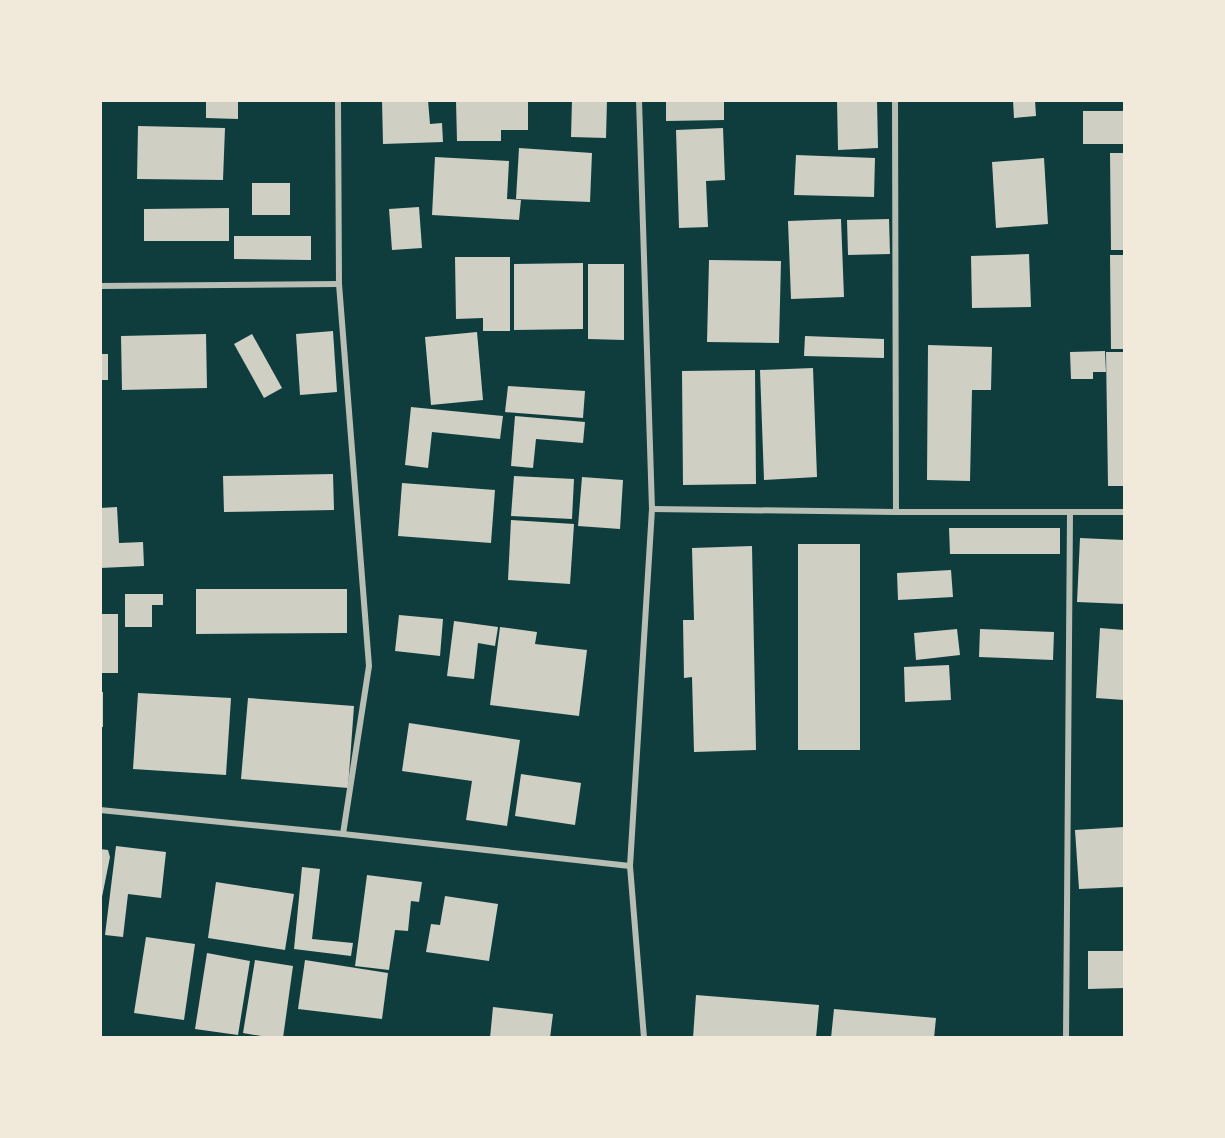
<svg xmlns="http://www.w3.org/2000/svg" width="1225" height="1138" viewBox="0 0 1225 1138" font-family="'Libre Baskerville',serif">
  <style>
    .building { fill: #cfcfc3 }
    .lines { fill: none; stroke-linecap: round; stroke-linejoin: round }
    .minor { stroke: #b8beb3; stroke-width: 6 }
  </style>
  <rect width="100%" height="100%" fill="#0f3d3e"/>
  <!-- building -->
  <g class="building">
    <path d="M 206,100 L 238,100 L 238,119 L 206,118 Z"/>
    <path d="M 382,100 L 428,100 L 430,124 L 442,123 L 443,142 L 383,144 Z"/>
    <path d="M 572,100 L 607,100 L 606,138 L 571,137 Z"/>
    <path d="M 666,100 L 724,100 L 724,120 L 666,121 Z"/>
    <path d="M 837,100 L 877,100 L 878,148 L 838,150 Z"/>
    <path d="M 1013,100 L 1035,100 L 1036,116 L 1014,118 Z"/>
    <path d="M 456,101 L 528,101 L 528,130 L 501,130 L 501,141 L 457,141 Z"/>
    <rect x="1083" y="111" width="41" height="33"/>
    <path d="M 138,126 L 225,128 L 223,180 L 137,179 Z"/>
    <path d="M 723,128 L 725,180 L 706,181 L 708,227 L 679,228 L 676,130 Z"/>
    <path d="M 519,148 L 592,153 L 590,202 L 516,199 Z"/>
    <path d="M 1110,153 L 1124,153 L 1124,250 L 1111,250 Z"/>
    <path d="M 796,155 L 875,158 L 874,197 L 794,195 Z"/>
    <path d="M 435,157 L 509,161 L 507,199 L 521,200 L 519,220 L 432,215 Z"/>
    <path d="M 1044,158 L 1048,224 L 996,228 L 992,162 Z"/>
    <rect x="252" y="183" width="38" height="32"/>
    <path d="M 419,207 L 422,248 L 392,250 L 389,209 Z"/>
    <path d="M 229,208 L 229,241 L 144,241 L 144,209 Z"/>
    <path d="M 841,219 L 844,297 L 791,299 L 788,221 Z"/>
    <path d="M 889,219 L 890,254 L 848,255 L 847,220 Z"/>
    <path d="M 234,236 L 311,236 L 311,260 L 234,259 Z"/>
    <path d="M 1029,254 L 1031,307 L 972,308 L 971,256 Z"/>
    <path d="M 1110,255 L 1124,255 L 1124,349 L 1111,349 Z"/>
    <path d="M 455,257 L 510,257 L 510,331 L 483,331 L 483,318 L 456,319 Z"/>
    <path d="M 709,260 L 781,261 L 779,343 L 707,342 Z"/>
    <path d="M 583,263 L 583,329 L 514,330 L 514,264 Z"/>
    <path d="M 588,264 L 624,264 L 624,340 L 588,339 Z"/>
    <path d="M 333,331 L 337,392 L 300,395 L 296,334 Z"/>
    <path d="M 477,332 L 483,400 L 431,405 L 425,337 Z"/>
    <path d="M 206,334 L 207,388 L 122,390 L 121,336 Z"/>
    <path d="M 252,334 L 282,388 L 264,398 L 234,344 Z"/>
    <path d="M 805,336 L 884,339 L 884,358 L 804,356 Z"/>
    <path d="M 928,345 L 992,347 L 991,390 L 972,390 L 970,481 L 927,480 Z"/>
    <path d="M 1105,351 L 1106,372 L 1093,372 L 1093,379 L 1071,379 L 1070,352 Z"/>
    <path d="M 1106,352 L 1124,352 L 1124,486 L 1108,486 Z"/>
    <rect x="100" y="354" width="8" height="26"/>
    <path d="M 813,368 L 817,477 L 764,480 L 760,370 Z"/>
    <path d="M 755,370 L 756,484 L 683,485 L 682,371 Z"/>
    <path d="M 508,386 L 585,391 L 583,418 L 505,412 Z"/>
    <path d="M 411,407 L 503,416 L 500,439 L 432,432 L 428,468 L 405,465 Z"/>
    <path d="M 515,416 L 585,422 L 583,443 L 536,439 L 533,468 L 511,466 Z"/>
    <path d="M 333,474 L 334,510 L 224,512 L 223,476 Z"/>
    <path d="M 514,476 L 574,479 L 572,519 L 511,516 Z"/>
    <path d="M 582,477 L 623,480 L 620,529 L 578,526 Z"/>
    <path d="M 402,483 L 495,490 L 491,543 L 398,536 Z"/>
    <path d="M 117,507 L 119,543 L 143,542 L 144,566 L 100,568 L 100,508 Z"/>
    <path d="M 511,520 L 574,524 L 570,584 L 508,580 Z"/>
    <path d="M 949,528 L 1060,528 L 1060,554 L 950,554 Z"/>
    <path d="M 1080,538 L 1124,540 L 1124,604 L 1077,602 Z"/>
    <rect x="798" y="544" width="62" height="206"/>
    <path d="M 752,546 L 756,750 L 694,752 L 692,677 L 684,678 L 683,620 L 694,620 L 692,548 Z"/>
    <path d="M 951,570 L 953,597 L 898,600 L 897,573 Z"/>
    <path d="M 196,589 L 347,589 L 347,633 L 196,634 Z"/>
    <path d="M 125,594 L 163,594 L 163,605 L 152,605 L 152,627 L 125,627 Z"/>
    <rect x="100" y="614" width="18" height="59"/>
    <path d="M 399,615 L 443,619 L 440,656 L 395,651 Z"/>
    <path d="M 454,621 L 498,627 L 495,646 L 478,643 L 474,679 L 447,676 Z"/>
    <path d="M 500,627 L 537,632 L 535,644 L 587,650 L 579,716 L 490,705 Z"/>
    <path d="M 1100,628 L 1124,630 L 1124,700 L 1096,698 Z"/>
    <path d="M 957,629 L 960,655 L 916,660 L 914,633 Z"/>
    <path d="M 980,629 L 1054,632 L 1053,660 L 979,657 Z"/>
    <path d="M 949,665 L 951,700 L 905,702 L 904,667 Z"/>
    <rect x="100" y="692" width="3" height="35"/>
    <path d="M 138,693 L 231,698 L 226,775 L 133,769 Z"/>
    <path d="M 248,698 L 354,706 L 348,788 L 241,779 Z"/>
    <path d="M 409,723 L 520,740 L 507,826 L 466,820 L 472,781 L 402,771 Z"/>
    <path d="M 521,774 L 581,783 L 575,825 L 515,816 Z"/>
    <path d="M 1124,827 L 1124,887 L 1079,889 L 1075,830 Z"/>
    <path d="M 116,846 L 166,852 L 161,898 L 128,894 L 123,937 L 105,935 Z"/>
    <path d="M 100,849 L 108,850 L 110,857 L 102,897 L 100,896 Z"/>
    <path d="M 302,867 L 320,869 L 312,939 L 353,943 L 351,956 L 294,949 Z"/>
    <path d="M 367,875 L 422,882 L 419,902 L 411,901 L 408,931 L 395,930 L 389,970 L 355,966 Z"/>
    <path d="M 216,882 L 294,894 L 285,950 L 208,938 Z"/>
    <path d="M 445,896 L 498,904 L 489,961 L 426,952 L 431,924 L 440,925 Z"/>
    <path d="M 146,937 L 195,944 L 184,1020 L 134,1013 Z"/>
    <path d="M 1088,951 L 1124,951 L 1124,988 L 1088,989 Z"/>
    <path d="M 207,953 L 250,961 L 238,1035 L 195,1029 Z"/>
    <path d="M 255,960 L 293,966 L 283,1038 L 273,1038 L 243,1033 Z"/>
    <path d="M 305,960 L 388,973 L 382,1019 L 298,1009 Z"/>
    <path d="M 696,995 L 819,1005 L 816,1038 L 693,1038 Z"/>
    <path d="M 493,1007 L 553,1014 L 550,1038 L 490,1038 Z"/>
    <path d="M 834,1009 L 936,1018 L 934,1038 L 831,1038 Z"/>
  </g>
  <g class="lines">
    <!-- minor -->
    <g class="minor">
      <path d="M 338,100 L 339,284 L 369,666 L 343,834"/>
      <path d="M 639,100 L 652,509 L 630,866 L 644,1038"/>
      <path d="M 895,100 L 896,512"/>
      <path d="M 100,286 L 339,284"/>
      <path d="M 652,509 L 896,512 L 1124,512"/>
      <path d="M 100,810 L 343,834 L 630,866"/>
      <path d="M 1066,1038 L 1070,513"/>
    </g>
  </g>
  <!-- border -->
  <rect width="1225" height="1138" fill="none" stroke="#f1e9da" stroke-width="204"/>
</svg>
